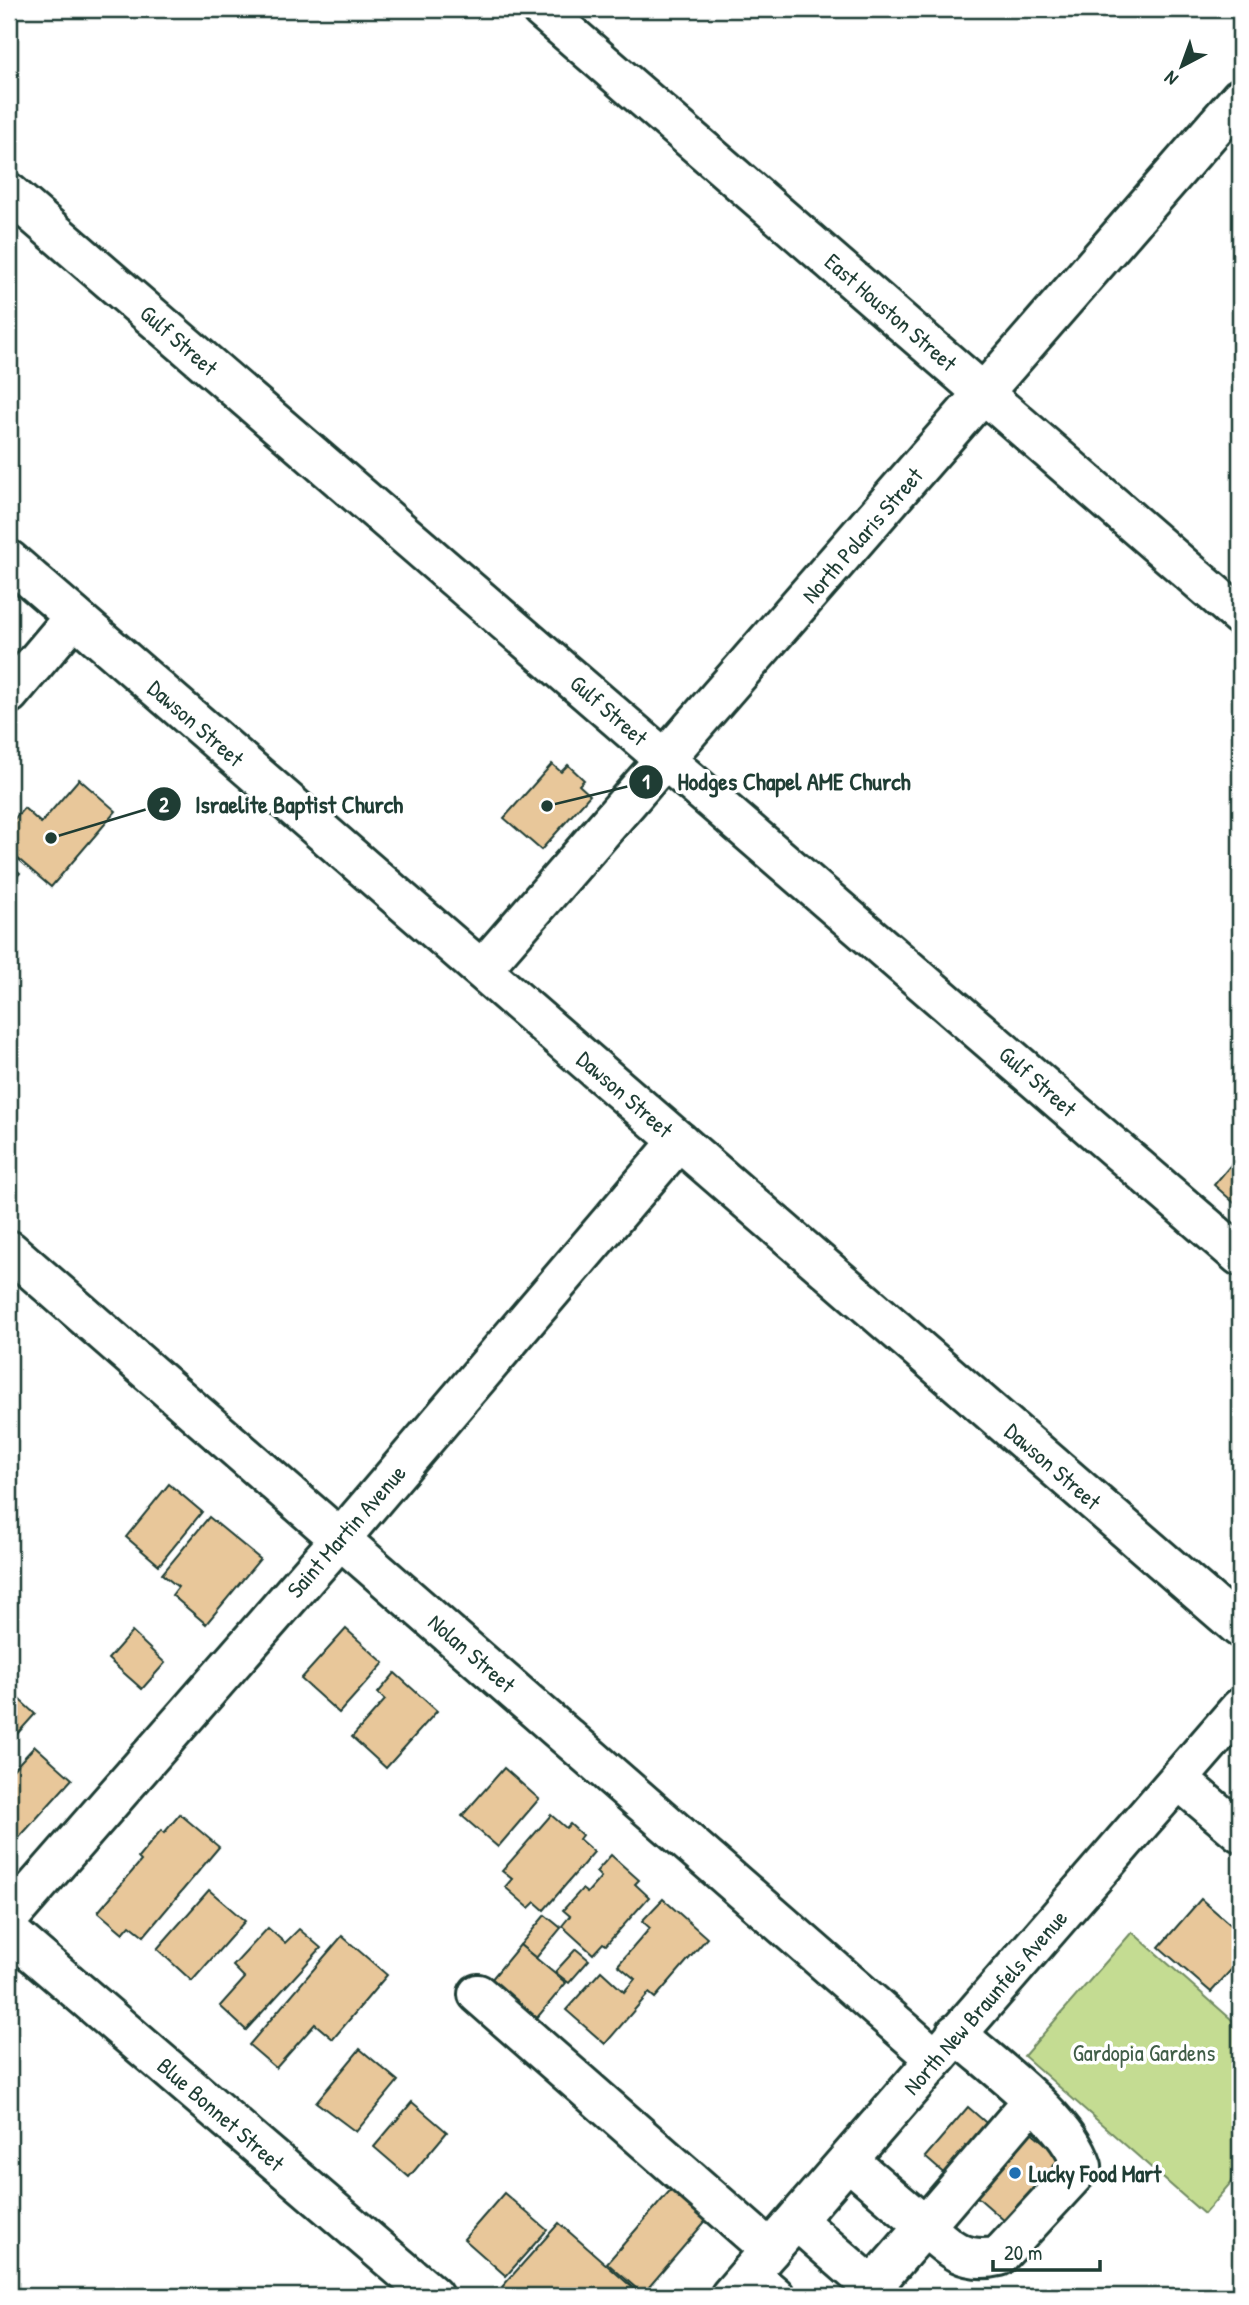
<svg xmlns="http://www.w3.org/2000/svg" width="1249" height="2305" viewBox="0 0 1249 2305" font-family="'Patrick Hand',sans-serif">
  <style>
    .green { fill: #c4dc92; stroke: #728c63; stroke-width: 2 }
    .building { fill: #e8c79a; stroke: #1f3d34; stroke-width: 2 }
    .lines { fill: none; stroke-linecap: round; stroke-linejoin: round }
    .minor-casing { stroke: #1f3d34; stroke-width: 44 }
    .major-casing { stroke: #1f3d34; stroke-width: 44 }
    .minor { stroke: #fff; stroke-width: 38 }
    .major { stroke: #fff; stroke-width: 38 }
    .poi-dot { fill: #1f6fb2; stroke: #fff; stroke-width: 2.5 }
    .labels { text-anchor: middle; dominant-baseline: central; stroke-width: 7; stroke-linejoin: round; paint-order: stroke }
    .street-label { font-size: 23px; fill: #1f3d34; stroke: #fff }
    .park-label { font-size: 23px; fill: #405d47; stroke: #fff }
    .poi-label { font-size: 23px; font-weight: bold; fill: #1f3d34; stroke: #fff; text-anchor: start }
    .leader { fill: none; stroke: #1f3d34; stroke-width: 2.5 }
    .callout-dot { fill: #1f3d34; stroke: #fff; stroke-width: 2.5 }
    .mark-label { font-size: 21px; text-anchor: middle; font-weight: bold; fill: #fff }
    .callout-label { font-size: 24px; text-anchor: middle; font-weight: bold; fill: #1f3d34; stroke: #fff; stroke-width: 7; stroke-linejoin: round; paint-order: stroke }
  </style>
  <rect width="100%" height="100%" fill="#fff"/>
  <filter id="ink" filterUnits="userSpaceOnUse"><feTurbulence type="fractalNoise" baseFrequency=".0143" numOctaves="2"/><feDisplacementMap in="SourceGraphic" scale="14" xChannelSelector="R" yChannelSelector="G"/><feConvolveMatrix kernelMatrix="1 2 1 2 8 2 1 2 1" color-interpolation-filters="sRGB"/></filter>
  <g filter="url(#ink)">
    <!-- green -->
    <path class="green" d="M 1132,1932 L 1240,2027 L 1240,2172 L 1204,2214 L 1024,2056 Z"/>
    <!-- building -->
    <g class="building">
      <path d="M 552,764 L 561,772 L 568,765 L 584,780 L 579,785 L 590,795 L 541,850 L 504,818 Z"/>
      <path d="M 79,779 L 116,811 L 51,887 L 9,851 L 9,825 L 24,808 L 41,823 Z"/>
      <path d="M 9,863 L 20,873 L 9,886 Z"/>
      <path d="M 1240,1154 L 1240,1208 L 1214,1185 Z"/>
      <path d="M 169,1484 L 202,1512 L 159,1565 L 126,1537 Z"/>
      <path d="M 209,1517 L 260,1559 L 206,1624 L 172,1595 L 178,1587 L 162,1574 Z"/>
      <path d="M 346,1629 L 384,1663 L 339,1713 L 301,1679 Z"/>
      <path d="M 132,1632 L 165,1663 L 142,1689 L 108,1659 Z"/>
      <path d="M 395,1673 L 437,1711 L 386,1768 L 352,1737 L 385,1700 L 378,1693 Z"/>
      <path d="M 9,1690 L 35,1714 L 9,1743 Z"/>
      <path d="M 35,1746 L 72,1779 L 16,1841 L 9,1835 L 9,1774 Z"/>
      <path d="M 504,1768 L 539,1799 L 498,1847 L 462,1816 Z"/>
      <path d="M 180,1814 L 219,1847 L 144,1936 L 130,1925 L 123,1933 L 98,1912 L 141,1861 L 138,1858 L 161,1830 L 164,1833 Z"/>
      <path d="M 551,1815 L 566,1828 L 570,1824 L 582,1835 L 579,1839 L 594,1852 L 544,1910 L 535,1902 L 529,1908 L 505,1887 L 512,1879 L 502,1871 Z"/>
      <path d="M 611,1855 L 639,1880 L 635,1884 L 649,1897 L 606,1945 L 603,1943 L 593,1954 L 562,1926 L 570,1916 L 563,1910 L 582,1889 L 587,1893 L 601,1877 L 596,1872 Z"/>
      <path d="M 209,1890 L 245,1921 L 192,1981 L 157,1949 Z"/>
      <path d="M 663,1899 L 707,1938 L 655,1998 L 649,1993 L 605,2044 L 566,2010 L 601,1971 L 624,1992 L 635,1979 L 618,1965 L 650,1928 L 642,1921 Z"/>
      <path d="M 1201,1899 L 1240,1933 L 1240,1960 L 1211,1992 L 1159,1947 Z"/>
      <path d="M 545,1915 L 561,1928 L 536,1958 L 520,1945 Z"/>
      <path d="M 268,1928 L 285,1943 L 299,1929 L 321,1948 L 246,2030 L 220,2006 L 245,1978 L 233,1966 Z"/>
      <path d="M 342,1936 L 387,1975 L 333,2039 L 315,2024 L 276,2068 L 249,2045 Z"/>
      <path d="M 520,1945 L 566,1983 L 536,2019 L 491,1980 Z"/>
      <path d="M 576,1949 L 589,1960 L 569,1983 L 555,1972 Z"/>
      <path d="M 360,2049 L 398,2081 L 356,2132 L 316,2102 Z"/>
      <path d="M 412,2102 L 447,2132 L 409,2177 L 374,2147 Z"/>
      <path d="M 968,2107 L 999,2134 L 956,2184 L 925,2157 Z"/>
      <path d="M 1022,2124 L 1062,2158 L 1006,2222 L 967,2188 Z"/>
      <path d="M 674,2186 L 709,2217 L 643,2294 L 607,2263 Z"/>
      <path d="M 504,2193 L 547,2230 L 506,2276 L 464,2239 Z"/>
      <path d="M 559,2223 L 642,2296 L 512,2296 L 502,2287 Z"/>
    </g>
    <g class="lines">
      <!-- minor casing -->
      <g class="minor-casing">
        <g id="minor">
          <path d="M 9,193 L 1240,1256"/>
          <path d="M 9,560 L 1240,1628"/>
          <path d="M 9,694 L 74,617"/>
          <path d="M 482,969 L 1240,98"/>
          <path d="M 9,1250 L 935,2058"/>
          <path d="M 1179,1780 L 1240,1832"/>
          <path d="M 9,1918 L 341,1538 L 679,1141"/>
          <path d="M 9,1932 L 433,2296"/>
          <path d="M 478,1994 L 770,2250"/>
          <path d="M 849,2161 L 925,2226 L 1032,2101"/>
          <path d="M 797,2221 L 883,2296"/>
          <path d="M 749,2274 L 775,2296"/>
          <path d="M 864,2296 L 925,2226 C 948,2249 966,2264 999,2256 L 1082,2166 C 1067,2119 994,2067 956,2033"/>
        </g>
      </g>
      <!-- major casing -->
      <g class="major-casing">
        <g id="major">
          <path d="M 541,9 L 1240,616"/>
          <path d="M 730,2296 L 1240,1708"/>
        </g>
      </g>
      <!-- minor -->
      <use href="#minor" class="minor"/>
      <!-- major -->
      <use href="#major" class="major"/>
    </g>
  </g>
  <!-- markers -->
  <circle class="poi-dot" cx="1015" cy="2173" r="7"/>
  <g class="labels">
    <!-- street labels -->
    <g class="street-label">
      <text transform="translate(891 312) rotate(41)">East Houston Street</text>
      <text transform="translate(179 340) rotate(41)">Gulf Street</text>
      <text transform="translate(862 535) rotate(-49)">North Polaris Street</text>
      <text transform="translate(609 710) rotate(41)">Gulf Street</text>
      <text transform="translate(196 723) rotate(41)">Dawson Street</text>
      <text transform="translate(1038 1081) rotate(41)">Gulf Street</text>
      <text transform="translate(625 1094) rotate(41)">Dawson Street</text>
      <text transform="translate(1053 1466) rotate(41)">Dawson Street</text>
      <text transform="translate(346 1531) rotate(-49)">Saint Martin Avenue</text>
      <text transform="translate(472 1653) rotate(41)">Nolan Street</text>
      <text transform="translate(985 2002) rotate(-49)">North New Braunfels Avenue</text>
      <text transform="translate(221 2114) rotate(41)">Blue Bonnet Street</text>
    </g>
    <!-- park labels -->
    <g class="park-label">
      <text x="1144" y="2052">Gardopia Gardens</text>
    </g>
    <!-- poi labels -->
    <g class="poi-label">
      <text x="1029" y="2173">Lucky Food Mart</text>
    </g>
  </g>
  <!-- callouts -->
  <path class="leader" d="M547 806L646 782M51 838L164 804"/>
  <g class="callout-dot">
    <circle cx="547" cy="806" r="7"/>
    <circle cx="51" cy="838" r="7"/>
    <circle cx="646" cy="782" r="18"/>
    <circle cx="164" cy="804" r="18"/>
  </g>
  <g class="mark-label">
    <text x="646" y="789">1</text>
    <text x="164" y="812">2</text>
  </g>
  <g class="callout-label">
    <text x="794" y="790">Hodges Chapel AME Church</text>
    <text x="299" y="813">Israelite Baptist Church</text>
  </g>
  <!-- margin -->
  <rect width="1249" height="2305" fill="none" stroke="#fff" stroke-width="35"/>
  <rect x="18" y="18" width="1214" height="2270" fill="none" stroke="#1f3d34" stroke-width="2.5" filter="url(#ink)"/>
  <!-- north arrow -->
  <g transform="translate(1182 66) rotate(221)" stroke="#ffffff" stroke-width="5" paint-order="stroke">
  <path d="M0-5L12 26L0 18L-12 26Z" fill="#1f3d34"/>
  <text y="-10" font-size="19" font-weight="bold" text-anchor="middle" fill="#1f3d34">N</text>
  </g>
  <!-- scale -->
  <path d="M993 2260v10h107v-10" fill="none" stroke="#1f3d34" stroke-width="3.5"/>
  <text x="1004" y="2260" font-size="21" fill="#1f3d34" stroke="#ffffff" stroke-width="5" paint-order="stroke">20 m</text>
</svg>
